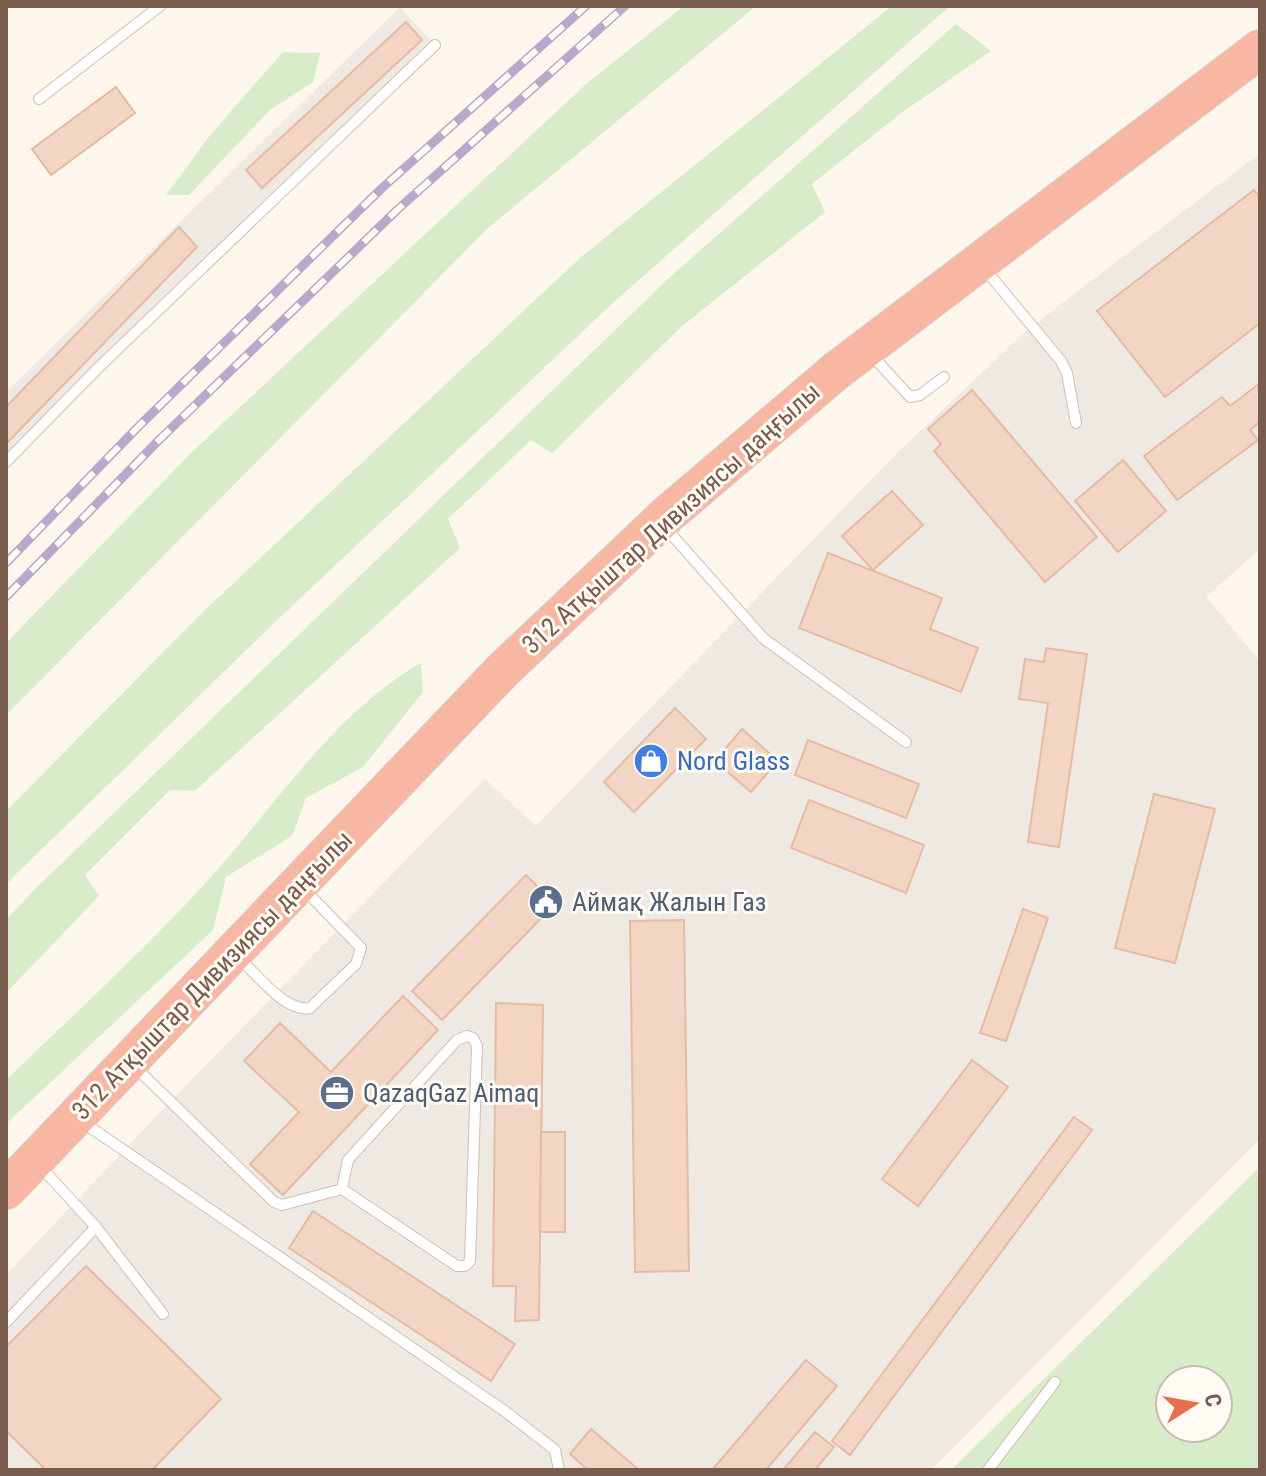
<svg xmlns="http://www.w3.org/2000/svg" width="1266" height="1476" viewBox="0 0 1266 1476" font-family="'Roboto Condensed',sans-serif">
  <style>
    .industrial { fill: #efe9e4 }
    .green { fill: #d8ecc9; fill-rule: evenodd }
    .building { fill: #f3d5c3; stroke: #e6bba3; stroke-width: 2 }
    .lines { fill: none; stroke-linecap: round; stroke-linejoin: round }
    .lane-casing { stroke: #d1beb0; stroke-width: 12 }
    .highway-casing { stroke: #dad1cd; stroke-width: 40 }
    .lane { stroke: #fff; stroke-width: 10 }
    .highway { stroke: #f7b7a3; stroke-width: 38 }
    .rail-casing { stroke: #b9a8c9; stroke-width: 9 }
    .rail { stroke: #fffaf3; stroke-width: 6; stroke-dasharray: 18; stroke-linecap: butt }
    .labels { text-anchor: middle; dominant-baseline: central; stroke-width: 6; stroke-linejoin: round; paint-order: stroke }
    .street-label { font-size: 26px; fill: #7a5c4d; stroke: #fffaf3 }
    .shop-label { font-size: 26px; fill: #366cbe; stroke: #fffaf3; text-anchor: start }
    .service-label { font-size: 26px; fill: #4e5e75; stroke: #fffaf3; text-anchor: start }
  </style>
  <rect width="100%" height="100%" fill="#fdf6ec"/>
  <!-- industrial -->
  <g class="industrial">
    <path d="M 400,7 L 435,45 L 6,462 L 6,392 Z"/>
    <path d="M 1260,153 L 1260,549 L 1206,597 L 1260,661 L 1260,1139 L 931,1470 L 6,1470 L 6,1275 L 165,1107 L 485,779 L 536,826 L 896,454 L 1027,330 Z"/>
  </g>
  <!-- green -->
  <g class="green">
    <path d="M 684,6 L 756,6 L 487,229 L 6,715 L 6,643 L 192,452 L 585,85 Z"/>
    <path d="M 892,6 L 950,6 L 615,301 L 272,625 L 6,884 L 6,811 L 206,609 L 581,257 Z"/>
    <path d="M 956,24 L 991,51 L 901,113 L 812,184 L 825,212 L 681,327 L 552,453 L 531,440 L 448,519 L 460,548 L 195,791 L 170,790 L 85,875 L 99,896 L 6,993 L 6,920 L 35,889 L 669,278 Z"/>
    <path d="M 283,52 L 320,53 L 313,82 L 270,110 L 189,195 L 166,195 L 211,134 Z"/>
    <path d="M 421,663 L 423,692 L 363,767 L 306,798 L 292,836 L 226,877 L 213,930 L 6,1124 L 6,1080 C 74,1014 146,949 209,879 C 275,806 335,712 421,663 Z"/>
    <path d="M 1260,1167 L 1260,1470 L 951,1470 ZM 1170,1380 L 1218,1380 L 1218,1428 L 1170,1428 Z"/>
  </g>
  <!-- building -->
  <g class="building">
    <path d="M 406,22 L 422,40 L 262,188 L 246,170 Z"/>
    <path d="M 116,87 L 135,113 L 51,175 L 32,149 Z"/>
    <path d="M 1254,190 L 1260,198 L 1260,323 L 1165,397 L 1097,311 Z"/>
    <path d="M 179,227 L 197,247 L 6,444 L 6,407 Z"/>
    <path d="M 1260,383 L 1260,422 L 1250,430 L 1258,440 L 1177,500 L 1144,456 L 1222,397 L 1230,406 Z"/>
    <path d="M 972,390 L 1097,537 L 1045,582 L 934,451 L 941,444 L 928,429 Z"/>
    <path d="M 1123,460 L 1166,511 L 1118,552 L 1075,501 Z"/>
    <path d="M 892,491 L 923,525 L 873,570 L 842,536 Z"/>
    <path d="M 828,553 L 942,598 L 930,629 L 978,648 L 961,692 L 799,628 Z"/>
    <path d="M 1046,648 L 1087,654 L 1059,847 L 1028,842 L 1048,703 L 1019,699 L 1025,659 L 1044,662 Z"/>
    <path d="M 675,708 L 706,739 L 634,812 L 604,782 Z"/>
    <path d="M 742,729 L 778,761 L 751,792 L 715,761 Z"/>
    <path d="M 808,740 L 919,784 L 906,818 L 795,775 Z"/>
    <path d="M 1154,794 L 1215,809 L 1175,963 L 1115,948 Z"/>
    <path d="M 809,800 L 924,845 L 906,893 L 791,848 Z"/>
    <path d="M 526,875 L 555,904 L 442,1020 L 412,991 Z"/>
    <path d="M 1023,909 L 1048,918 L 1006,1041 L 980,1033 Z"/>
    <path d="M 684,920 L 689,1271 L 635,1272 L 630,921 Z"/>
    <path d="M 403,996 L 438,1030 L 283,1195 L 250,1164 L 299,1112 L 244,1061 L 280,1023 L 331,1072 Z"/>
    <path d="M 496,1003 L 543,1005 L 539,1320 L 515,1321 L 516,1286 L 493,1286 Z"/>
    <path d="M 972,1060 L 1008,1087 L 918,1206 L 882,1179 Z"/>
    <path d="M 1074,1117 L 1092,1130 L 850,1455 L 832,1441 Z"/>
    <path d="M 541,1132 L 565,1132 L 565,1232 L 540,1232 Z"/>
    <path d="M 313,1211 L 515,1344 L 491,1381 L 289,1248 Z"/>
    <path d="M 86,1266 L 221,1399 L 152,1470 L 46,1470 L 6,1431 L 6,1347 Z"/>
    <path d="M 806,1360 L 837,1386 L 766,1470 L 712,1470 Z"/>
    <path d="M 591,1429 L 639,1470 L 588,1470 L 570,1454 Z"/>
    <path d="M 815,1432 L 834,1447 L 815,1470 L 783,1470 Z"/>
  </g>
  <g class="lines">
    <!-- lane casing -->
    <g class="lane-casing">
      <g id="lane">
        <path d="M 39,99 L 160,6"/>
        <path d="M 984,268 L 1061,361 L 1067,373 L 1076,423"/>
        <path d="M 869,352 L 910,397 L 920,395 L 944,377"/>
        <path d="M 6,462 L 97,369 L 435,45"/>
        <path d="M 664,526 L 763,638 L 906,742"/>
        <path d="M 238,957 C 256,973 285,1013 310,1008 L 356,964 L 361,948 L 303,888"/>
        <path d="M 134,1066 L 274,1202 L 282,1205 L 342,1189 L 457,1266 L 465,1266 L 470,1261 L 477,1046 L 473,1038 L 467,1036 L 457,1040 L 348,1160 L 342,1189"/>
        <path d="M 81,1121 L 506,1412 L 555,1450 L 559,1470"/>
        <path d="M 39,1165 L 96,1227 L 163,1314"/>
        <path d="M 6,1322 L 96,1227"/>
        <path d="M 988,1470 L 1055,1382"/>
      </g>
    </g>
    <!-- highway casing -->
    <g class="highway-casing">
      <path id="highway" d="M 6,1190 L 503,670 L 668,514 L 836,371 L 1260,49"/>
    </g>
    <!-- lane -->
    <use href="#lane" class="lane"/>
    <!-- highway -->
    <use href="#highway" class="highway"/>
    <!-- rail casing -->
    <g class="rail-casing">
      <g id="rail">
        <path d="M 6,563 L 138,427 L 381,189 L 586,6"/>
        <path d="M 6,597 L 158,441 L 397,210 L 625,6"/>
      </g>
    </g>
    <!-- rail -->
    <use href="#rail" class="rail"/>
  </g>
  <!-- icons -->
  <defs>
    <g id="shop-disc" transform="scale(1.8)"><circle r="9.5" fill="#3f7fe0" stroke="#fffaf3"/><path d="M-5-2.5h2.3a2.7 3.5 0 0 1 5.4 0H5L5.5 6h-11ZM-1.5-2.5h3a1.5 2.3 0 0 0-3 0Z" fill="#fff"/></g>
    <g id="civic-disc" transform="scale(1.8)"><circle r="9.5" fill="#5c6f8a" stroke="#fffaf3"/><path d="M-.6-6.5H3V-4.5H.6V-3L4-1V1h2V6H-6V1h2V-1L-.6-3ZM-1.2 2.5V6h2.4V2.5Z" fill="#fff"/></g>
    <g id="office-disc" transform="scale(1.8)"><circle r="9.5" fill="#5c6f8a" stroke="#fffaf3"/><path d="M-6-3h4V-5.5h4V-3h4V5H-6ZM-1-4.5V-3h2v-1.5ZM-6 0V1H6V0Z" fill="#fff"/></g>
  </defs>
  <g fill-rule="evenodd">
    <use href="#shop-disc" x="651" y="761"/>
    <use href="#civic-disc" x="546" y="902"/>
    <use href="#office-disc" x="337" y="1093"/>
  </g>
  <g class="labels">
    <!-- street labels -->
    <g class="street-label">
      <text transform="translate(671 518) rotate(-42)">312 Атқыштар Дивизиясы даңғылы</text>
      <text transform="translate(212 975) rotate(-46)">312 Атқыштар Дивизиясы даңғылы</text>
    </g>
    <!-- shop labels -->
    <g class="shop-label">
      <text x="677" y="761">Nord Glass</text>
    </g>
    <!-- service labels -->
    <g class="service-label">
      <text x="572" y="902">Аймақ Жалын Газ</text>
      <text x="363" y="1093">QazaqGaz Aimaq</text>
    </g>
  </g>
  <!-- border -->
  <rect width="1266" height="1476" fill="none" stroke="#7a5c4d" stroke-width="16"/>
  <!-- north arrow -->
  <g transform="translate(1194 1404) rotate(79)"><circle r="38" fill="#fffaf3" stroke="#cabbb1" stroke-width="2"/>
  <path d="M0-6L14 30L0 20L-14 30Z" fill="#e76f51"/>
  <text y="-12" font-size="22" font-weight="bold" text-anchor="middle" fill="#7a5c4d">С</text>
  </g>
</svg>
